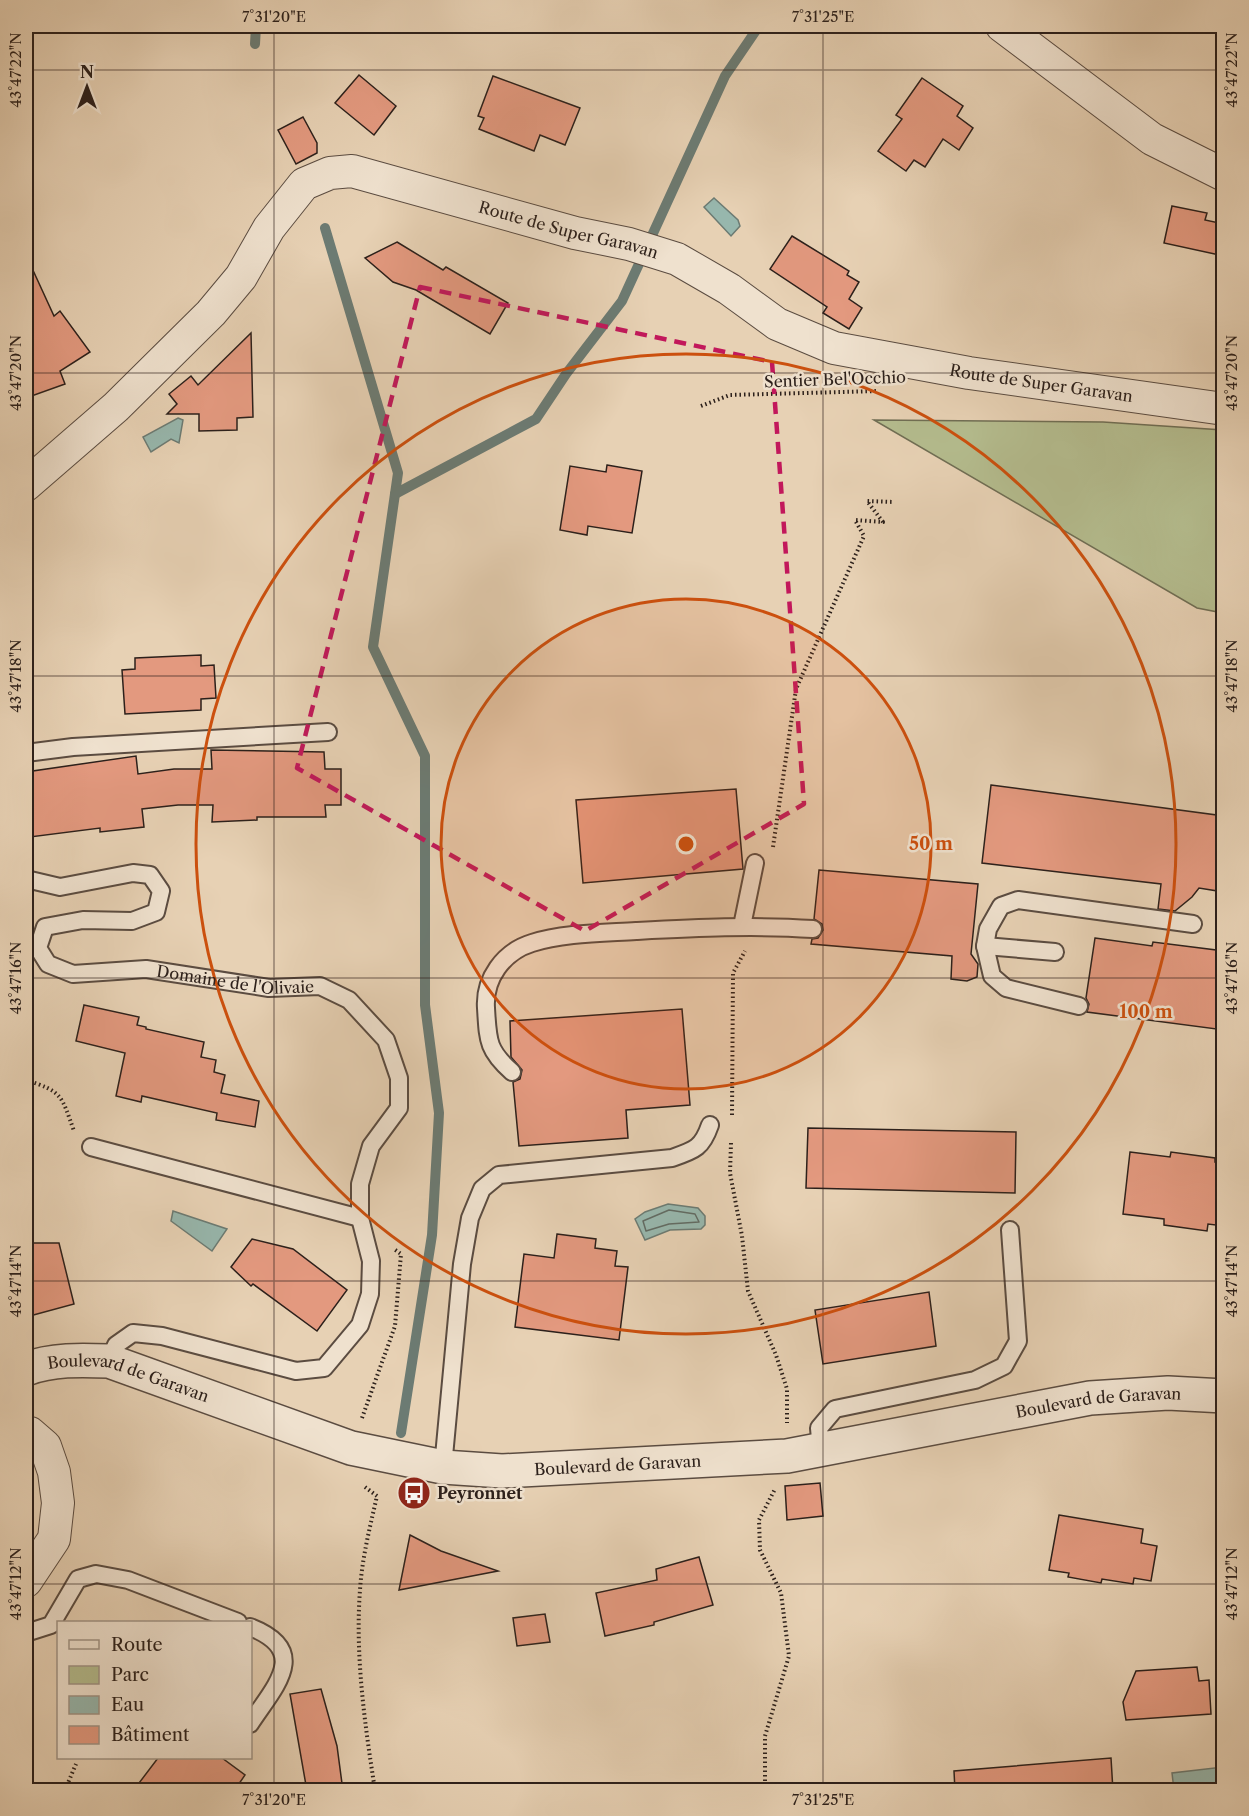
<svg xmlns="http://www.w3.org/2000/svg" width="1249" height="1816" viewBox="0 0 1249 1816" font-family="'Libre Caslon Text',serif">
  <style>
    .green { fill: #b4bc8e; stroke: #706e54; stroke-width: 1.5 }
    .water { fill: #97b7ad; stroke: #6c7b73; stroke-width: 1.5 }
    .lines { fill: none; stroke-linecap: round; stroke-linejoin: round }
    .shore { stroke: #626c64; stroke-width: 1.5 }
    .stream { stroke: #6c7b73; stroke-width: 10 }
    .building { fill: #e3997f; stroke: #2c201b; stroke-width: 1.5 }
    .service-casing { stroke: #5b4c41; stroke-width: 20 }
    .minor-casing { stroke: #5b4c41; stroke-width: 34 }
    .tertiary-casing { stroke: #5b4c41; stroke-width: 36 }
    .path { stroke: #2c201b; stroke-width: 4; stroke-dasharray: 1.5 3; stroke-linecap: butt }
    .service { stroke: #efe1ce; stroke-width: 16 }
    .minor { stroke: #efe1ce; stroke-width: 32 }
    .tertiary { stroke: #efe1ce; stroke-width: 33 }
    .marked { fill: none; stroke: #c2185b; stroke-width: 4.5; stroke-dasharray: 12 8; stroke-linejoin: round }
    .ticks { fill: none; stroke: #2c201b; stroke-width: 1.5; stroke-opacity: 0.45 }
    .ring { fill: none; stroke: #cc500e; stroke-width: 3 }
    .labels { text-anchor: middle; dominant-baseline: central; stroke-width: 5; stroke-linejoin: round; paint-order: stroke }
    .street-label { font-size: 16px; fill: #2c201b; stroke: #efe1ce }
    .poi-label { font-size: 16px; font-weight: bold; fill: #2c201b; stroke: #efe1ce; text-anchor: start }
    .centre { fill: #cc500e; stroke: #efe1ce; stroke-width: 3 }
    .ring-label { font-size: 18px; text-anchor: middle; font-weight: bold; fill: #cc500e; stroke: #efe1ce; stroke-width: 5; stroke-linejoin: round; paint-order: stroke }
    .neatline { fill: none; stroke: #2c201b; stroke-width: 2 }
    .ticks-label { font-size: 15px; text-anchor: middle; fill: #2c201b }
  </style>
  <rect width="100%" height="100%" fill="#e7d1b4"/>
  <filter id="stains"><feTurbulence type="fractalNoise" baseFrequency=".00333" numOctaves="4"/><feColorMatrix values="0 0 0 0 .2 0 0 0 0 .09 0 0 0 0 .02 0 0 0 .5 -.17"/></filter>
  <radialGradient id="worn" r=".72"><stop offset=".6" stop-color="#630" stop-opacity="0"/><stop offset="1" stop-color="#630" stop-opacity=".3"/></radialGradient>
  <!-- green -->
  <path class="green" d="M 874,420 L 1103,422 L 1223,430 L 1223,613 L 1197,608 Z"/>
  <!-- water -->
  <g class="water">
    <path d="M 714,198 L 738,220 L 740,226 L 731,236 L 704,207 Z"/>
    <path d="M 178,418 L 183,420 L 179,443 L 171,439 L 151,452 L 143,437 Z"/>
    <path d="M 668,1204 L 698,1208 L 705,1216 L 705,1225 L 701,1229 L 670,1230 L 645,1240 L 635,1219 L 645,1212 Z"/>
    <path d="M 173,1211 L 227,1229 L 212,1251 L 171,1221 Z"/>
    <path d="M 1223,1767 L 1223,1790 L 1174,1790 L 1172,1773 Z"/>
  </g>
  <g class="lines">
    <!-- shore -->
    <path class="shore" d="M 669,1210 L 695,1214 L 699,1222 L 669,1224 L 646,1231 L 643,1221 Z"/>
    <!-- stream -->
    <g class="stream">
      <path d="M 255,44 L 256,26"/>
      <path d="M 325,228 L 398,473 L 373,647 L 425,756 L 425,1005 L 439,1113 L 432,1235 L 401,1433"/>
      <path d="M 395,494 L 536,419 L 566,374 L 622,301 L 725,76 L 759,26"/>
    </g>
  </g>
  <!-- building -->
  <g class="building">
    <path d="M 359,75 L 396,106 L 374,135 L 335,103 Z"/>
    <path d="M 493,76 L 580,108 L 565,145 L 540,135 L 534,151 L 479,129 L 484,118 L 478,116 Z"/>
    <path d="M 922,78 L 963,106 L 957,116 L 973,128 L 959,150 L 943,139 L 925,167 L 914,160 L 906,171 L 878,151 L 902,119 L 896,115 Z"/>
    <path d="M 303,117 L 317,143 L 317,153 L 296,164 L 278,130 Z"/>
    <path d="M 1172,206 L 1207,213 L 1205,220 L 1224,224 L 1224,256 L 1164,243 Z"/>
    <path d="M 792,236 L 849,271 L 847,275 L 859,282 L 849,299 L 862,308 L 849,329 L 823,313 L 827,307 L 770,269 Z"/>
    <path d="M 397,242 L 443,270 L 446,267 L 508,303 L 490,334 L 416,290 L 393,282 L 365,258 Z"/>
    <path d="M 26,255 L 54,316 L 60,311 L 90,352 L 60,371 L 65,384 L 26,398 Z"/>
    <path d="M 251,333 L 253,417 L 237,418 L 237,430 L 199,431 L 199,414 L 167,414 L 177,404 L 169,394 L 191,376 L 198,385 Z"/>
    <path d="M 607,465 L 642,471 L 632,533 L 588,526 L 587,535 L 560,530 L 570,466 L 606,472 Z"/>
    <path d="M 201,655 L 201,666 L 214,665 L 216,698 L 201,699 L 201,710 L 125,714 L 122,670 L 135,669 L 135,658 Z"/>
    <path d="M 211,750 L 324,752 L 325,769 L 341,769 L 341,805 L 325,805 L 326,817 L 257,817 L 257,820 L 212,822 L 213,805 L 178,805 L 142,809 L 144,827 L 100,832 L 100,828 L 30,837 L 29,826 L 26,826 L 26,772 L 136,756 L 138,774 L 174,769 L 212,769 Z"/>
    <path d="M 991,785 L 1224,816 L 1224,892 L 1199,888 L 1192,897 L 1175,911 L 1158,909 L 1161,884 L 982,863 Z"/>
    <path d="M 736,789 L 743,869 L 583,883 L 576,800 Z"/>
    <path d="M 819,870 L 978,884 L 971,954 L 978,964 L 977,977 L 967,981 L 951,979 L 952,956 L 811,944 L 812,939 L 818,938 L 823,930 L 822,924 L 814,919 Z"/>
    <path d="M 1095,938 L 1152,946 L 1153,942 L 1224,951 L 1224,1030 L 1087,1012 L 1089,1004 L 1086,998 Z"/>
    <path d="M 84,1005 L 139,1017 L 137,1025 L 146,1027 L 146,1029 L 204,1042 L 201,1057 L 216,1060 L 214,1072 L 225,1075 L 221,1093 L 259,1101 L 255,1127 L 216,1120 L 217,1113 L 142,1096 L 141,1102 L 116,1096 L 125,1053 L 76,1041 Z"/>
    <path d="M 682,1009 L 690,1105 L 626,1110 L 628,1138 L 519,1146 L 513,1082 L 520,1079 L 522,1070 L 511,1057 L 510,1021 Z"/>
    <path d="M 808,1128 L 1016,1132 L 1015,1193 L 806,1188 Z"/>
    <path d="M 1130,1152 L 1170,1157 L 1171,1152 L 1215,1158 L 1215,1162 L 1224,1163 L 1224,1226 L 1208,1224 L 1207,1231 L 1164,1225 L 1164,1219 L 1123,1214 Z"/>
    <path d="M 557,1234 L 596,1239 L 595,1248 L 617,1251 L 615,1266 L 628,1267 L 619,1340 L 515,1327 L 524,1254 L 554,1258 Z"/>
    <path d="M 252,1239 L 293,1249 L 347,1290 L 317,1331 L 253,1284 L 251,1286 L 231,1267 Z"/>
    <path d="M 26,1243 L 59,1243 L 74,1304 L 26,1317 Z"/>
    <path d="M 929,1292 L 936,1346 L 823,1364 L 815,1310 Z"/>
    <path d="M 820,1483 L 823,1516 L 787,1520 L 785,1486 Z"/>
    <path d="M 1059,1515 L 1143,1529 L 1141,1543 L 1157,1546 L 1151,1581 L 1134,1578 L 1133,1584 L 1102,1579 L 1101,1583 L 1068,1577 L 1069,1573 L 1049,1570 Z"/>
    <path d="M 410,1535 L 441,1551 L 498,1571 L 399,1590 Z"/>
    <path d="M 699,1557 L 713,1605 L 654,1622 L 654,1625 L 605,1636 L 596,1593 L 657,1580 L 656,1569 Z"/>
    <path d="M 545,1614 L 550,1642 L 517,1646 L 513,1618 Z"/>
    <path d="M 1197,1667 L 1199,1681 L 1209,1680 L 1211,1714 L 1126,1720 L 1123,1702 L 1136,1671 Z"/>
    <path d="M 321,1689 L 337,1746 L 343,1791 L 307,1791 L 290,1694 Z"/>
    <path d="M 158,1758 L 222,1758 L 245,1775 L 234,1791 L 133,1791 Z"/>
    <path d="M 1111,1758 L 1113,1791 L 955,1791 L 954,1771 Z"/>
  </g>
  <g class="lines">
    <!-- service casing -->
    <g class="service-casing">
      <g id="service">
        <path d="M 26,753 L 73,747 L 328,732"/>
        <path id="s1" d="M 26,879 L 60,887 L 133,873 L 150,875 L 161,891 L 156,912 L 132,921 L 83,920 L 45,927 L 38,948 L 48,964 L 73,974 L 146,969 L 269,988 L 320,986 L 349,1000 L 386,1040 L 399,1078 L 399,1108 L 371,1146 L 360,1184 L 360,1218 L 371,1261 L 370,1294 L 360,1325 L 324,1368 L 296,1371 L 162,1336 L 133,1333 L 116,1345 L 109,1361"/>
        <path d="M 742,926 L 755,863"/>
        <path d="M 985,946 L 1055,952"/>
        <path d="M 1079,1006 L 1006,988 L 992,976 L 985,946 L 988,929 L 1001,906 L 1018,900 L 1193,924"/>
        <path d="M 512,1072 C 487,1050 488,1040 486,1008 C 484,979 503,952 532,943 C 562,933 604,933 636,931 C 695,928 753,925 813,929"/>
        <path d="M 91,1147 L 360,1218"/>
        <path d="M 821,1450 L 819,1428 L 835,1409 L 975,1380 L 1004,1366 L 1018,1341 L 1010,1230"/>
        <path d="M 443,1467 L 462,1264 L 470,1218 L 482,1189 L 499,1175 L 672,1158 C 695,1150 702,1148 710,1125"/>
        <path d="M 250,1627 C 312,1651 274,1687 250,1724"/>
        <path d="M 26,1633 L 51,1625 L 78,1579 L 96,1574 L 128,1580 L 238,1622"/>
      </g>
    </g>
    <!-- minor casing -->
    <g class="minor-casing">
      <g id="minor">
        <path d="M 1002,26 L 1152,139 L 1224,175"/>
        <path id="s2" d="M 26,485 L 116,407 L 211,313 L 241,277 L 269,228 L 304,184 L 330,173 L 352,171 L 575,233 L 629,244 L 677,259 L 729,289 L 777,324 L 834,348 L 969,373 L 1224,409"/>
        <path d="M 26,1433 L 30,1433 L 45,1446 L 54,1472 L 58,1503 L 54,1539 L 26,1581"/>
      </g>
    </g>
    <!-- tertiary casing -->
    <g class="tertiary-casing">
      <g id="tertiary">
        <path id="s3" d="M 26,1369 C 52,1359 81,1360 109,1361 L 351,1448 L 443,1467 L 502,1471 L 787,1456 L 1090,1398 L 1168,1393 L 1224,1396"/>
      </g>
    </g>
    <!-- path -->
    <g class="path">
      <path d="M 701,406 L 730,395 L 878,391"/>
      <path d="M 773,847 L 796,689 L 864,536 L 855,520 L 883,522 L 867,501 L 894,502"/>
      <path d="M 26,1080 C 63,1092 61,1095 74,1131"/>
      <path d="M 732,1115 L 733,973 L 745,951"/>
      <path d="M 731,1143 L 730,1173 L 742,1236 L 748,1291 L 776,1355 L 787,1389 L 787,1423"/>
      <path d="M 362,1418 L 395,1326 L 401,1254 L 394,1249"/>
      <path d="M 365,1487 L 377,1496 C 370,1527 362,1558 360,1590 C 355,1656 365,1726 375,1790"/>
      <path d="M 65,1790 L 76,1764"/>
      <path d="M 765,1790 L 765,1736 L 789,1656 L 781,1593 L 760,1550 L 759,1520 L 775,1489"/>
    </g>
    <!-- service -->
    <use href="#service" class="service"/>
    <!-- minor -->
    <use href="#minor" class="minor"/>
    <!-- tertiary -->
    <use href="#tertiary" class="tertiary"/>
  </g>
  <!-- marked area -->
  <path class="marked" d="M 420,287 L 772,362 L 804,804 L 585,931 L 297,768 Z"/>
  <!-- ticks -->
  <path class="ticks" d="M 274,26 L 274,1790M 823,26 L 823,1790M 26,70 L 1224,70M 26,373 L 1224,373M 26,676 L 1224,676M 26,978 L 1224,978M 26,1281 L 1224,1281M 26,1584 L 1224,1584"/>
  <!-- distance rings -->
  <circle cx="686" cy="844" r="245" fill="#cc500e" fill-opacity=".12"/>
  <g class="ring">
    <circle cx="686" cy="844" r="245"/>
    <circle cx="686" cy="844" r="490"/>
  </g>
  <!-- icons -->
  <defs>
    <g id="bus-disc" transform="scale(1.725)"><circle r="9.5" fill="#8f2418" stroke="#efe1ce"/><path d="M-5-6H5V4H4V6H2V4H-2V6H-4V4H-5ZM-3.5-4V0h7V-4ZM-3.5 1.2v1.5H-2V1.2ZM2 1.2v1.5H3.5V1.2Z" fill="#fff"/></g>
  </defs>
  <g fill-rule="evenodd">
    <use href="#bus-disc" x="414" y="1493"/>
  </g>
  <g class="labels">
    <!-- street labels -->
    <g class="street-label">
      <text stroke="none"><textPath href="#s2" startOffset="687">Route de Super Garavan</textPath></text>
      <text transform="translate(835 379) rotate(-2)">Sentier Bel'Occhio</text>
      <text stroke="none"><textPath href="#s2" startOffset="1191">Route de Super Garavan</textPath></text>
      <text stroke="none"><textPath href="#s1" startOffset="512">Domaine de l'Olivaie</textPath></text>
      <text stroke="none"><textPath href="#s3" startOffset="106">Boulevard de Garavan</textPath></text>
      <text stroke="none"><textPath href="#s3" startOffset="1096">Boulevard de Garavan</textPath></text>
      <text stroke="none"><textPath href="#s3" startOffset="610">Boulevard de Garavan</textPath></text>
    </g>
    <!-- poi labels -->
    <g class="poi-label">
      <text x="437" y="1493">Peyronnet</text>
    </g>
  </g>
  <circle cx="686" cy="844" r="9" class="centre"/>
  <g class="ring-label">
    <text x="931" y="850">50 m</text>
    <text x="1146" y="1018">100 m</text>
  </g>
  <!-- margin -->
  <rect width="1249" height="1816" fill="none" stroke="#e7d1b4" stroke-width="66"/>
  <!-- legend -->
  <rect x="57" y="1621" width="195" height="138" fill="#efe1ce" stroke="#a19486" stroke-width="1.5"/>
  <rect x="69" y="1640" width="30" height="9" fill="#efe1ce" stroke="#a19486" stroke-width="1.5"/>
  <text x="111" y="1651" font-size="18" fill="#2c201b">Route</text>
  <rect x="69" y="1666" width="30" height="18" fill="#b4bc8e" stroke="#a19486" stroke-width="1.5"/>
  <text x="111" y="1681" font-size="18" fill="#2c201b">Parc</text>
  <rect x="69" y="1696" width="30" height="18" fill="#97b7ad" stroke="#a19486" stroke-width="1.5"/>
  <text x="111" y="1711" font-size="18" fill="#2c201b">Eau</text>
  <rect x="69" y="1726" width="30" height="18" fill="#e3997f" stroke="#a19486" stroke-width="1.5"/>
  <text x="111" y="1741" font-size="18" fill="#2c201b">Bâtiment</text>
  <!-- north arrow -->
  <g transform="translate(87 87)" stroke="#efe1ce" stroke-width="4.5" paint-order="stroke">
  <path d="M0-4.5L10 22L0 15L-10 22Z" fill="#2c201b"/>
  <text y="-9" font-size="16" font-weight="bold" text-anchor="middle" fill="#2c201b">N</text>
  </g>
  <rect x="33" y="33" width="1183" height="1750" class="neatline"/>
  <g class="ticks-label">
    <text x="274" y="22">7°31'20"E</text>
    <text x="823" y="22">7°31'25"E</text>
    <text transform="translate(16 70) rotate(-90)" y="5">43°47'22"N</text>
    <text transform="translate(1232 70) rotate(-90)" y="5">43°47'22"N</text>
    <text transform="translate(16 373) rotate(-90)" y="5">43°47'20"N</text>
    <text transform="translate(1232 373) rotate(-90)" y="5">43°47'20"N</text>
    <text transform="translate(16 676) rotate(-90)" y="5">43°47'18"N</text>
    <text transform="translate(1232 676) rotate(-90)" y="5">43°47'18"N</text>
    <text transform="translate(16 978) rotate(-90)" y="5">43°47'16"N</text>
    <text transform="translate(1232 978) rotate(-90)" y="5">43°47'16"N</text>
    <text transform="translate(16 1281) rotate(-90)" y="5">43°47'14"N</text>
    <text transform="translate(1232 1281) rotate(-90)" y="5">43°47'14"N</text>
    <text transform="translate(16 1584) rotate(-90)" y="5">43°47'12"N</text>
    <text transform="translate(1232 1584) rotate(-90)" y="5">43°47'12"N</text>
    <text x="274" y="1805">7°31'20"E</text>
    <text x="823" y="1805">7°31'25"E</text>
  </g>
  <rect width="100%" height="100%" filter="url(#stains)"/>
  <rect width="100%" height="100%" fill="url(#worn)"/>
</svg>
